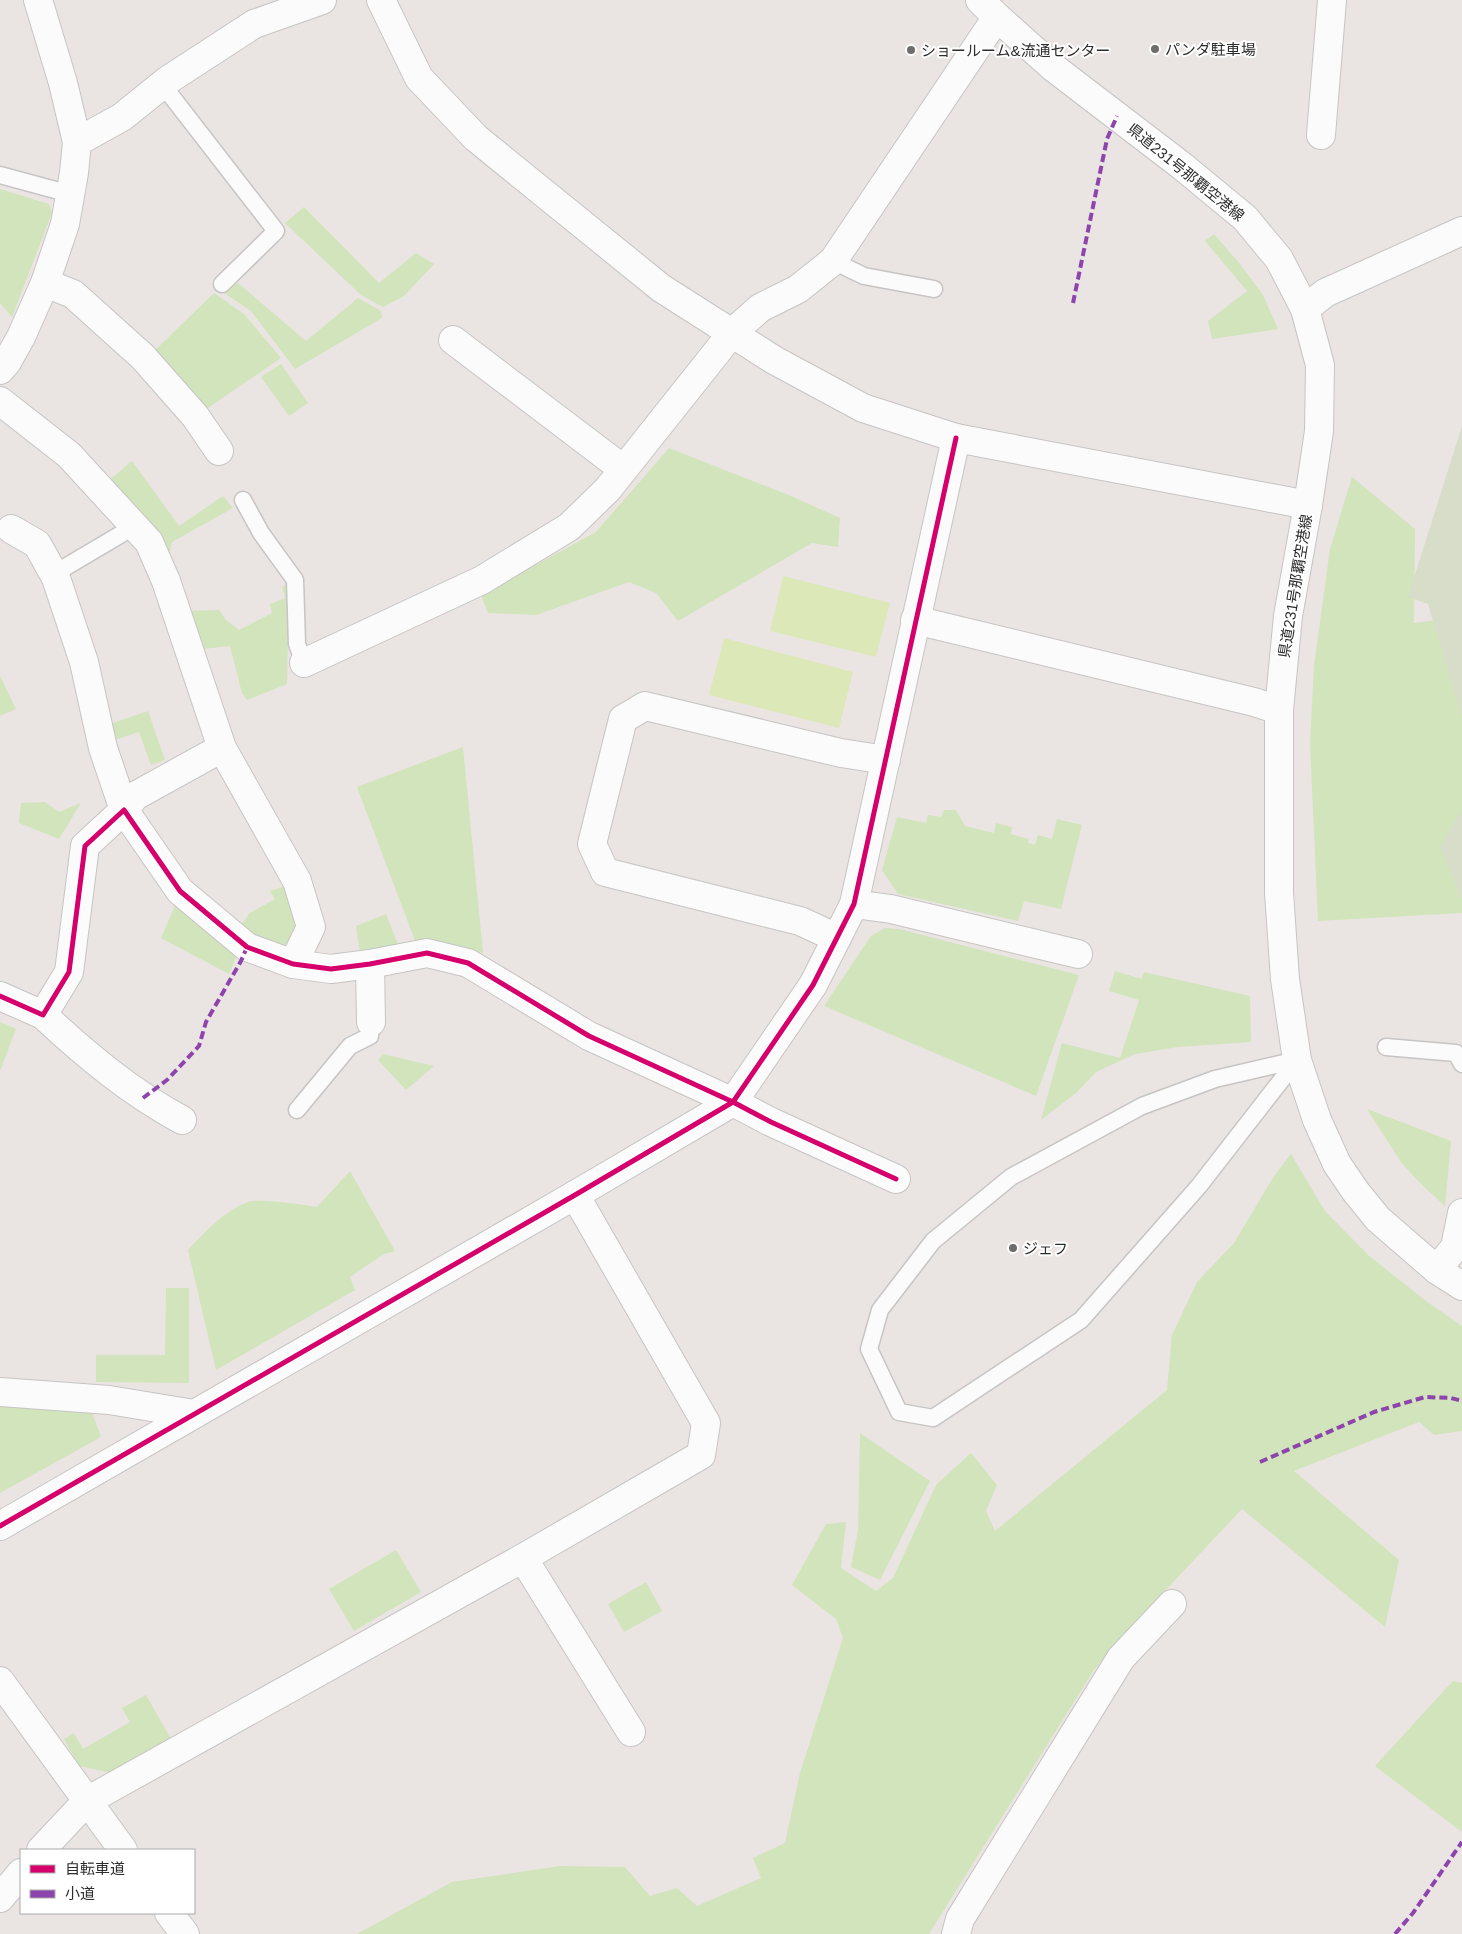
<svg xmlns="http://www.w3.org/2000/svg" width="1462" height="1934" viewBox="0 0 1462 1934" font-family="Helvetica,'Noto Sans JP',sans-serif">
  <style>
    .green { fill: #d1e4bb }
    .cemetery { fill: #d8ddc9 }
    .pitch { fill: #dde8b9 }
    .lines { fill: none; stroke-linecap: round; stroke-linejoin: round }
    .service-casing { stroke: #c6c4c4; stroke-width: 19 }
    .minor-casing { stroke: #c6c4c4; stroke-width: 30 }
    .secondary-casing { stroke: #c6c4c4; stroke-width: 30 }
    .service { stroke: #fcfbfb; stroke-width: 16 }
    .minor { stroke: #fcfbfb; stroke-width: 28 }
    .secondary { stroke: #fcfbfb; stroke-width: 28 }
    .quiet { stroke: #8e44ad; stroke-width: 4; stroke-dasharray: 8 4; stroke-linecap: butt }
    .cycleway-casing { stroke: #fff; stroke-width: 8 }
    .cycleway { stroke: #d6006c; stroke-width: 5 }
    .poi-dot { fill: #6e6d6c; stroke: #fff; stroke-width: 2 }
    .labels { text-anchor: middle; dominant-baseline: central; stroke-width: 4; stroke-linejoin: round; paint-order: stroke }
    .poi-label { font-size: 15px; fill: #2c2c2c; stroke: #fff; text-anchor: start }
    .street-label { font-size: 15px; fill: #2c2c2c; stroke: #fff }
  </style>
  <rect width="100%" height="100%" fill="#eae5e2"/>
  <!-- green -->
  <g class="green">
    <path d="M 0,189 L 49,204 L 52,213 L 12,317 L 0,303 Z"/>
    <path d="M 304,207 L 379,283 L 416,253 L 434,264 L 404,296 L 383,307 L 361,295 L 285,223 Z"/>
    <path d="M 1214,234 L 1240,264 L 1263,295 L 1278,329 L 1212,339 L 1208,321 L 1247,291 L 1205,241 Z"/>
    <path d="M 238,283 L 306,341 L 358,298 L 381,311 L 382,318 L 295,369 L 251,311 L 224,293 Z"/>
    <path d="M 214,293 L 244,314 L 281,358 L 202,412 L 153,352 Z"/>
    <path d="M 281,364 L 308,403 L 289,416 L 261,377 Z"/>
    <path d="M 669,448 L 791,496 L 840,518 L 838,547 L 812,543 L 678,621 L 656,593 L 629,582 L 536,615 L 488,613 L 481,595 L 596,532 Z"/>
    <path d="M 132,461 L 179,526 L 223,496 L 233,508 L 172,542 L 168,560 L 108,481 Z"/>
    <path d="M 1352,477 L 1415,529 L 1414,623 L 1462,617 L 1462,913 L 1318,921 L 1310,744 L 1314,666 L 1330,549 Z"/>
    <path d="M 289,583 L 287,684 L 247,700 L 242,693 L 230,646 L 203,649 L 191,611 L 219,610 L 226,620 L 239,630 L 272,613 L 270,604 L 285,598 L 282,587 Z"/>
    <path d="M 0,676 L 16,709 L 0,716 Z"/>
    <path d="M 148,711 L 165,760 L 151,765 L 139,732 L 115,740 L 110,724 Z"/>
    <path d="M 463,747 L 483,953 L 445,945 L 417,946 L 357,787 Z"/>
    <path d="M 45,802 L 59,812 L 81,803 L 59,839 L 19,823 L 21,803 Z"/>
    <path d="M 944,810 L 956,810 L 965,826 L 994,833 L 996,823 L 1012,827 L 1011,834 L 1029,839 L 1028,843 L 1035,845 L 1038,835 L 1052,839 L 1057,819 L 1082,825 L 1061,909 L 1024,901 L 1018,921 L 898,894 L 882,870 L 897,817 L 926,823 L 928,815 L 941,817 Z"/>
    <path d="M 285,886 L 299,917 L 295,938 L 280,948 L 260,942 L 240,926 L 250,913 L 275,899 L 270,891 Z"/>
    <path d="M 177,901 L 184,903 L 236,957 L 229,974 L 161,938 Z"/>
    <path d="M 386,914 L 399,947 L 360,953 L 356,926 Z"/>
    <path d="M 885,928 L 899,929 L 1079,975 L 1036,1096 L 824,1006 L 871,936 Z"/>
    <path d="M 1115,971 L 1142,979 L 1144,972 L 1250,996 L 1251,1042 L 1178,1047 L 1135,1054 L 1096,1072 L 1076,1093 L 1041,1120 L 1062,1043 L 1120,1058 L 1139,1000 L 1109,991 Z"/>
    <path d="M 0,1022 L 16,1029 L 0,1071 Z"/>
    <path d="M 383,1054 L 434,1066 L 406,1090 L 378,1060 Z"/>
    <path d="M 1367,1109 L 1451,1141 L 1445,1206 L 1419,1182 L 1401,1162 Z"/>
    <path d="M 1291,1154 L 1325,1211 L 1368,1255 L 1426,1301 L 1462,1326 L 1462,1431 L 1434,1435 L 1419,1422 L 1294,1471 L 1399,1560 L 1385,1627 L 1242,1509 L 1113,1646 L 1092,1673 L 929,1934 L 357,1934 L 452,1882 L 560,1866 L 625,1867 L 650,1896 L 677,1888 L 697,1906 L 761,1878 L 753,1858 L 785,1843 L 800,1773 L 843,1638 L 836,1619 L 792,1585 L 826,1524 L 846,1522 L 841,1568 L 876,1591 L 893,1578 L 936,1485 L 971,1453 L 997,1485 L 986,1511 L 995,1531 L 1167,1390 L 1172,1335 L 1197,1282 L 1234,1243 L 1274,1176 Z"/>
    <path d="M 350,1171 L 395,1251 L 384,1254 L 350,1277 L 355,1290 L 216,1370 L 188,1250 C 205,1232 224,1211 248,1202 C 259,1198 304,1205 317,1207 Z"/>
    <path d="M 166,1288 L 189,1288 L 189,1383 L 96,1382 L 96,1355 L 165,1355 Z"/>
    <path d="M 0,1398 L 89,1404 L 101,1437 L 0,1493 Z"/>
    <path d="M 860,1433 L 930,1481 L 880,1580 L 851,1567 L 858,1530 Z"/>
    <path d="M 396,1550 L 421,1592 L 354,1631 L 329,1589 Z"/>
    <path d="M 646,1582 L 662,1611 L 624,1632 L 608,1604 Z"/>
    <path d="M 1453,1681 L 1462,1683 L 1462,1832 L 1375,1766 Z"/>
    <path d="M 146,1695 L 171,1739 L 112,1773 L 79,1766 L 64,1739 L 74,1733 L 83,1749 L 130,1722 L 122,1708 Z"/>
  </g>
  <!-- cemetery -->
  <g class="cemetery">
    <path d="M 1462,426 L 1462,717 L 1428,604 L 1408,597 Z"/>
    <path d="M 1462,809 L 1462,900 L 1440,847 Z"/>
  </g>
  <!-- pitch -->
  <g class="pitch">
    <path d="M 783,576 L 890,603 L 876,657 L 770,631 Z"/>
    <path d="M 724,638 L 853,672 L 839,728 L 709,695 Z"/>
  </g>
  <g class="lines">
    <!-- service casing -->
    <g class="service-casing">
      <g id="service">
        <path d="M 162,84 L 276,231 L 222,284"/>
        <path d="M 0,175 L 70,194"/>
        <path d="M 833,261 L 864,276 L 934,289"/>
        <path d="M 243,500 L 261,533 L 295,580 L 297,644 L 304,663"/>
        <path d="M 52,575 L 123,533 L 132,522"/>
        <path d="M 1386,1047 L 1456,1053 L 1462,1064"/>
        <path d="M 1297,1060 L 1199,1186 L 1081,1320 L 933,1418 L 899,1412 L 869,1349 L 880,1310 L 933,1241 L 1011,1177 L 1142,1106 L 1215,1079 Z"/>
        <path d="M 297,1110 L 350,1046 L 370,1036 L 371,1022"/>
      </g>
    </g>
    <!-- minor casing -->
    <g class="minor-casing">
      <g id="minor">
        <path d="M 381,0 L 419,78 L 476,138 L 661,288 L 774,360 L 863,408 L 956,438 L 1308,505"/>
        <path d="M 1321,135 L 1332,0"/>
        <path d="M 77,142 L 122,117 L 168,80 L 254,24 L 322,0"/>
        <path d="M 45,283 L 73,294 L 143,357 L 195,416 L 219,451"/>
        <path d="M 1305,309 L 1325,293 L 1462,231"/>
        <path d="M 453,340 L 623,469"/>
        <path d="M 0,370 L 7,362 L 21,337 L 45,283 L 65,224 L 74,173 L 77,142 L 63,83 L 38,0"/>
        <path d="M 0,401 L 69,455 L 149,542 L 166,581 L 222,748 L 297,881 L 311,927 L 293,964"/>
        <path d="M 11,529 L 37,544 L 56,578 L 84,662 L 103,748 L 124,810"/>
        <path d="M 915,620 L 1254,702 L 1279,710"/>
        <path d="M 304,663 L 482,580 L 569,527 L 608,489 L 732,333 L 760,308 L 798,289 L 833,261 L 997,17"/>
        <path d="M 124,810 L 135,796 L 222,748"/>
        <path d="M 854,904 L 891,909 L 1078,954"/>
        <path d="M 837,938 L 800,921 L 605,872 L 592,844 L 623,719 L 645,706 L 841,753 L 886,760"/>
        <path d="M 370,964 L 371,1022"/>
        <path d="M 0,996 L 43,1015 L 69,972 L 85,846 L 124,810 L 180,891 L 247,947 L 293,964 L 331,969 L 370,964 L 427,953 L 468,963 L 589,1036 L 733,1102 L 771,1122 L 896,1179"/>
        <path d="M 43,1015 C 86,1055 130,1092 182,1120"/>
        <path d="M 1437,1270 L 1455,1247 L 1462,1213"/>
        <path d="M 0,1392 L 109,1400 L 194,1414"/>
        <path d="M 0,1526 L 575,1195 L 733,1102 L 813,985 L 854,904 L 956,438"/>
        <path d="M 523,1558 L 631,1732"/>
        <path d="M 0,1681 L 123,1850"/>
        <path d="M 41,1850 L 87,1801 L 523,1558 L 701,1455 L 706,1423 L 575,1195"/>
        <path d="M 0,1898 L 21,1873"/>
        <path d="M 169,1913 L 185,1934"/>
        <path d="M 956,1934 L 960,1919 L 1121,1658 L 1172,1604"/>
      </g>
    </g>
    <!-- secondary casing -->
    <g class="secondary-casing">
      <path id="secondary" d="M 980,0 L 997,17 L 1054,68 L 1182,166 L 1245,218 L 1279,259 L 1305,309 L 1320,365 L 1319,431 L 1308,505 L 1288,616 L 1279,710 L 1279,893 L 1285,979 L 1297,1060 L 1317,1120 L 1337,1164 L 1356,1192 L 1378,1219 L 1437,1270 L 1462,1286"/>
    </g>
    <!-- service -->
    <use href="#service" class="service"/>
    <!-- minor -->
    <use href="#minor" class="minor"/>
    <!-- secondary -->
    <use href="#secondary" class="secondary"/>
    <!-- quiet -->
    <g class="quiet">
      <path d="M 1073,303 L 1107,139 L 1117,116"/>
      <path d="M 143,1098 L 167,1080 L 199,1046 L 206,1022 L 241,961 L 247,947"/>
      <path d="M 1260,1462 L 1374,1412 L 1425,1397 L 1451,1398 L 1462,1401"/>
      <path d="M 1395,1934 L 1413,1913 L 1462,1842"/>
    </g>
    <!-- cycleway casing -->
    <g class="cycleway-casing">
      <g id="cycleway">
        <path d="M 0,996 L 43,1015 L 69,972 L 85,846 L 124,810 L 180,891 L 247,947 L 293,964 L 331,969 L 370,964 L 427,953 L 468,963 L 589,1036 L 733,1102 L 771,1122 L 896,1179"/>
        <path d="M 0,1526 L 575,1195 L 733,1102 L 813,985 L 854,904 L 956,438"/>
      </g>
    </g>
    <!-- cycleway -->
    <use href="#cycleway" class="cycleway"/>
  </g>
  <!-- markers -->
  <g class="poi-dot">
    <circle cx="1155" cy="49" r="5"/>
    <circle cx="911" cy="50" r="5"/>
    <circle cx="1013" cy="1248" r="5"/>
  </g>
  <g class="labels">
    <!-- poi labels -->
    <g class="poi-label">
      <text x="1165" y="49">パンダ駐車場</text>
      <text x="921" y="50">ショールーム&amp;流通センター</text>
      <text x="1023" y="1248">ジェフ</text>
    </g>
    <!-- street labels -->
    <g class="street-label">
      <text transform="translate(1186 172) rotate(39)">県道231号那覇空港線</text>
      <text transform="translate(1295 586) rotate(-81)">県道231号那覇空港線</text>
    </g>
  </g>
  <!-- legend -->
  <rect x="20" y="1849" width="175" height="65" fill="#ffffff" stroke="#ababab"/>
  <rect x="30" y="1865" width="25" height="8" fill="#d6006c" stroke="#ababab"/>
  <text x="65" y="1874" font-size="15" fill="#2c2c2c">自転車道</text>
  <rect x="30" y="1890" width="25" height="8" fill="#8e44ad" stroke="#ababab"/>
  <text x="65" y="1899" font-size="15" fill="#2c2c2c">小道</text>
</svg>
